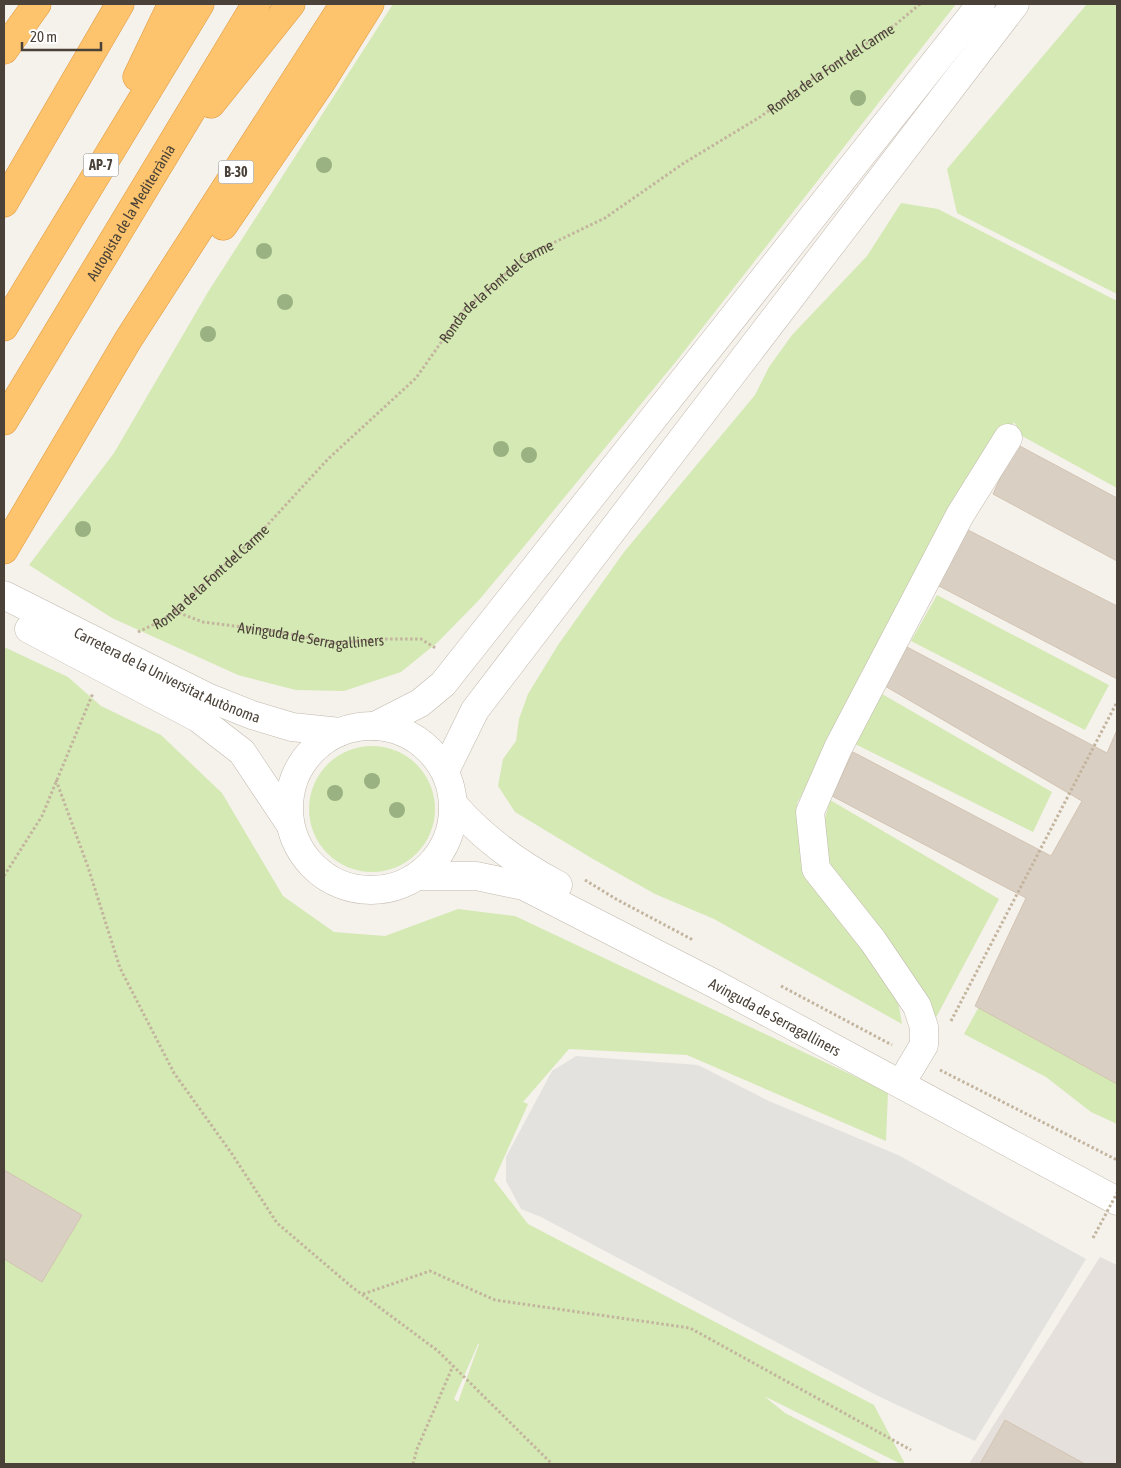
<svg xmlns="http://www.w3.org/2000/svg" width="1121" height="1468" viewBox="0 0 1121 1468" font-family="'Asap Condensed',sans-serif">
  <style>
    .industrial { fill: #e5e0dc }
    .green { fill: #d5e9b4; fill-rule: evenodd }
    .parking { fill: #e4e2df }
    .building { fill: #dacfc3; stroke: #d2c4b3 }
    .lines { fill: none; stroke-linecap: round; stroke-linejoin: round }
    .minor-casing { stroke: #c1b9ad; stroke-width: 29 }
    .highway-casing { stroke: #de983c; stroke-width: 29 }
    .path { stroke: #c3b49e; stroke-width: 3; stroke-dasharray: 2.5 2.5; stroke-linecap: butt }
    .minor { stroke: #fff; stroke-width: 28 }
    .highway { stroke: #fec46d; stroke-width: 28 }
    .path-bridge { stroke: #c3b49e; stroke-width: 3; stroke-dasharray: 2.5 2.5; stroke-linecap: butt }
    .tree { fill: #9ab181 }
    .labels { text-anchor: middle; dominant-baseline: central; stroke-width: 4; stroke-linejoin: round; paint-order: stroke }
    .shield { fill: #fff; stroke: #807b74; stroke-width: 1 }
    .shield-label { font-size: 14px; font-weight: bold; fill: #4a4238 }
    .street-label { font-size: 15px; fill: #4a4238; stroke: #fff }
  </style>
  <rect width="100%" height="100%" fill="#f5f1eb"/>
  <!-- industrial -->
  <path class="industrial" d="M 1100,1257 L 1117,1265 L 1117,1464 L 969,1464 Z"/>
  <!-- green -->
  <g class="green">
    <path d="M 393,4 L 956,4 L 678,359 L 531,538 L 479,600 L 438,642 L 401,672 L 344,691 L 296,690 L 238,675 L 112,618 L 29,565 L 114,453 L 208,292 Z"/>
    <path d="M 1087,4 L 1117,4 L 1117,294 L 957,213 L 947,169 Z"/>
    <path d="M 901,203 L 938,209 L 1117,301 L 1117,488 L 1022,436 L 1014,422 L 797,803 L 803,865 L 898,1001 L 902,1024 L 714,919 L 655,894 L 593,859 L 515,812 L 498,786 L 503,759 L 516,741 L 519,719 L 528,694 L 558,645 L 624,552 L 755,395 L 769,367 L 792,335 L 867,256 Z"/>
    <path d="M 937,595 L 1109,685 L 1085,730 L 911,641 Z"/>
    <path d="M 4,647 L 68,677 L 101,706 L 161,735 L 222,793 L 283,896 L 334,932 L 385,936 L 458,909 L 515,916 L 888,1092 L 886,1141 L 687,1055 L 569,1049 L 523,1102 L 528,1104 L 494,1180 L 528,1224 L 874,1405 L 905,1464 L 901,1464 L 764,1396 L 785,1413 L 883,1464 L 4,1464 ZM 478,1344 L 479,1344 L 458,1402 L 454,1399 Z"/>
    <path d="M 882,694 L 1052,792 L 1033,832 L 855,744 Z"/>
    <circle cx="372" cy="809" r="63"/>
    <path d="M 830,800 L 999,899 L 932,1025 L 828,867 L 820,837 Z"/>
    <path d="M 981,1003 L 1117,1071 L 1117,1124 L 1091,1112 L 1046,1077 L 964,1034 Z"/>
  </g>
  <!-- parking -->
  <path class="parking" d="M 576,1056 L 698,1065 L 769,1101 L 898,1155 L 1086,1259 L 975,1441 L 878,1396 L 541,1217 L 521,1209 L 506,1181 L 506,1157 L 552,1071 Z"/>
  <!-- building -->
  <g class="building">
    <path d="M 1016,444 L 1117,498 L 1117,561 L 993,494 Z"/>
    <path d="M 966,529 L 1117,606 L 1117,679 L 937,585 Z"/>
    <path d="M 907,647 L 1107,753 L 1117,730 L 1117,1084 L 975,1006 L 1026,898 L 832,796 L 853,752 L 1051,856 L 1082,801 L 885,686 Z"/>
    <path d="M 4,1170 L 82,1215 L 42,1282 L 4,1259 Z"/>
    <path d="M 1005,1420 L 1085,1464 L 980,1464 Z"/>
  </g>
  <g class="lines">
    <!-- minor casing -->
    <g class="minor-casing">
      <g id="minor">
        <path id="s3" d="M 4,595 L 207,697 L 252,715 L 292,727 L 340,732"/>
        <path d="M 29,629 L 198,718 L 242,752 L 290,824"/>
        <circle cx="371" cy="808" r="82"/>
        <path d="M 375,726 L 420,703 L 443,684 L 981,4"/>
        <path d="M 445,771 L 475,710 L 1015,4"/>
        <path d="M 454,805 C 484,839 518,864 558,885"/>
        <path id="s4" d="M 418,876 L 476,876 L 524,886 L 715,984 L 1117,1201"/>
        <path d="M 909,1070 L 924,1045 L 924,1027 L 917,1006 L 873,941 L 816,869 L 810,812 L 838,748 L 960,515 L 1008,438"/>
      </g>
    </g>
    <!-- highway casing -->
    <g class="highway-casing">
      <g id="highway">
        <path d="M 4,50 L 37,4"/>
        <path d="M 137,77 L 172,4"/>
        <path d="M 211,104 L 291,4"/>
        <path d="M 4,203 L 120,4"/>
        <path d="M 223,226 L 322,81 L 370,4"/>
        <path d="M 4,327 L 200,4"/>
        <path id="s5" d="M 4,421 L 256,4"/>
        <path d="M 4,550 L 128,340 L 344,4"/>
      </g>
    </g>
    <!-- path -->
    <g class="path">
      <path id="s1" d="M 174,611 L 203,622 L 274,631 L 336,643 L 387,639 L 421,639 L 437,649"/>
      <path id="s2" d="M 138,632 L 165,619 L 260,533 L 328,459 L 416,378 L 464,310 L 526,256 L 605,218 L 684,163 L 760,117 L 815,77 L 895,25 L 920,4"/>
      <path d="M 56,780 L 88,867 L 120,968 L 174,1073 L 232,1154 L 277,1223 L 352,1287 L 438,1351 L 552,1464"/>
      <path d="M 4,876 L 42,816 L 93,693"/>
      <path d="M 585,880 L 616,899 L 693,940"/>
      <path d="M 781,986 L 892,1045"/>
      <path d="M 951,1021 L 1117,702"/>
      <path d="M 940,1070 L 1117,1160"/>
      <path d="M 363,1294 L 430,1271 L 495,1300 L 690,1328 L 911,1450"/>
      <path d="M 413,1464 L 417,1449 L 453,1366"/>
    </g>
    <!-- minor -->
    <use href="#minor" class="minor"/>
    <!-- highway -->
    <use href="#highway" class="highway"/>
    <!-- path-bridge -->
    <path class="path-bridge" d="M 1093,1238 L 1117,1193"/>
  </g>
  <!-- trees -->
  <g class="tree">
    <circle cx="858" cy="98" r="8"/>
    <circle cx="324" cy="165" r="8"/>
    <circle cx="264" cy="251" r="8"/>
    <circle cx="285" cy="302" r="8"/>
    <circle cx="208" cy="334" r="8"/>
    <circle cx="501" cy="449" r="8"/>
    <circle cx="529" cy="455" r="8"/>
    <circle cx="83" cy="529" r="8"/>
    <circle cx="372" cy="781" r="8"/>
    <circle cx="335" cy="793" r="8"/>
    <circle cx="397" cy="810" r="8"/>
  </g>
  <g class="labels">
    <!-- shield labels -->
    <g class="shield">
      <rect x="83.5" y="153.5" width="35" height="23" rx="4"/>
      <rect x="218.5" y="160.5" width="35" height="23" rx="4"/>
    </g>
    <g class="shield-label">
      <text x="101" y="165">AP-7</text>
      <text x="236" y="172">B-30</text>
    </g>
    <!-- street labels -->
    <g class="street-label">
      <text stroke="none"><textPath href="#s2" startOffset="902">Ronda de la Font del Carme</textPath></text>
      <text stroke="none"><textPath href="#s5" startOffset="244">Autopista de la Mediterrània</textPath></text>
      <text stroke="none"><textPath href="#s2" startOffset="498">Ronda de la Font del Carme</textPath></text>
      <text stroke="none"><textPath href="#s2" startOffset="92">Ronda de la Font del Carme</textPath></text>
      <text stroke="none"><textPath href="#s1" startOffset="140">Avinguda de Serragalliners</textPath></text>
      <text stroke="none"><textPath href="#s3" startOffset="182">Carretera de la Universitat Autònoma</textPath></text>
      <text stroke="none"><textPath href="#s4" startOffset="390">Avinguda de Serragalliners</textPath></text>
    </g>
  </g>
  <!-- border -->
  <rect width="1121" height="1468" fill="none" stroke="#4a4238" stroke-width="10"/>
  <!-- scale -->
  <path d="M22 42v8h79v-8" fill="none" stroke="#4a4238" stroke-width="2.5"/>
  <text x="30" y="42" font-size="15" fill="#4a4238" stroke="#ffffff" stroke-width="4" paint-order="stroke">20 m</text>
</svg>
